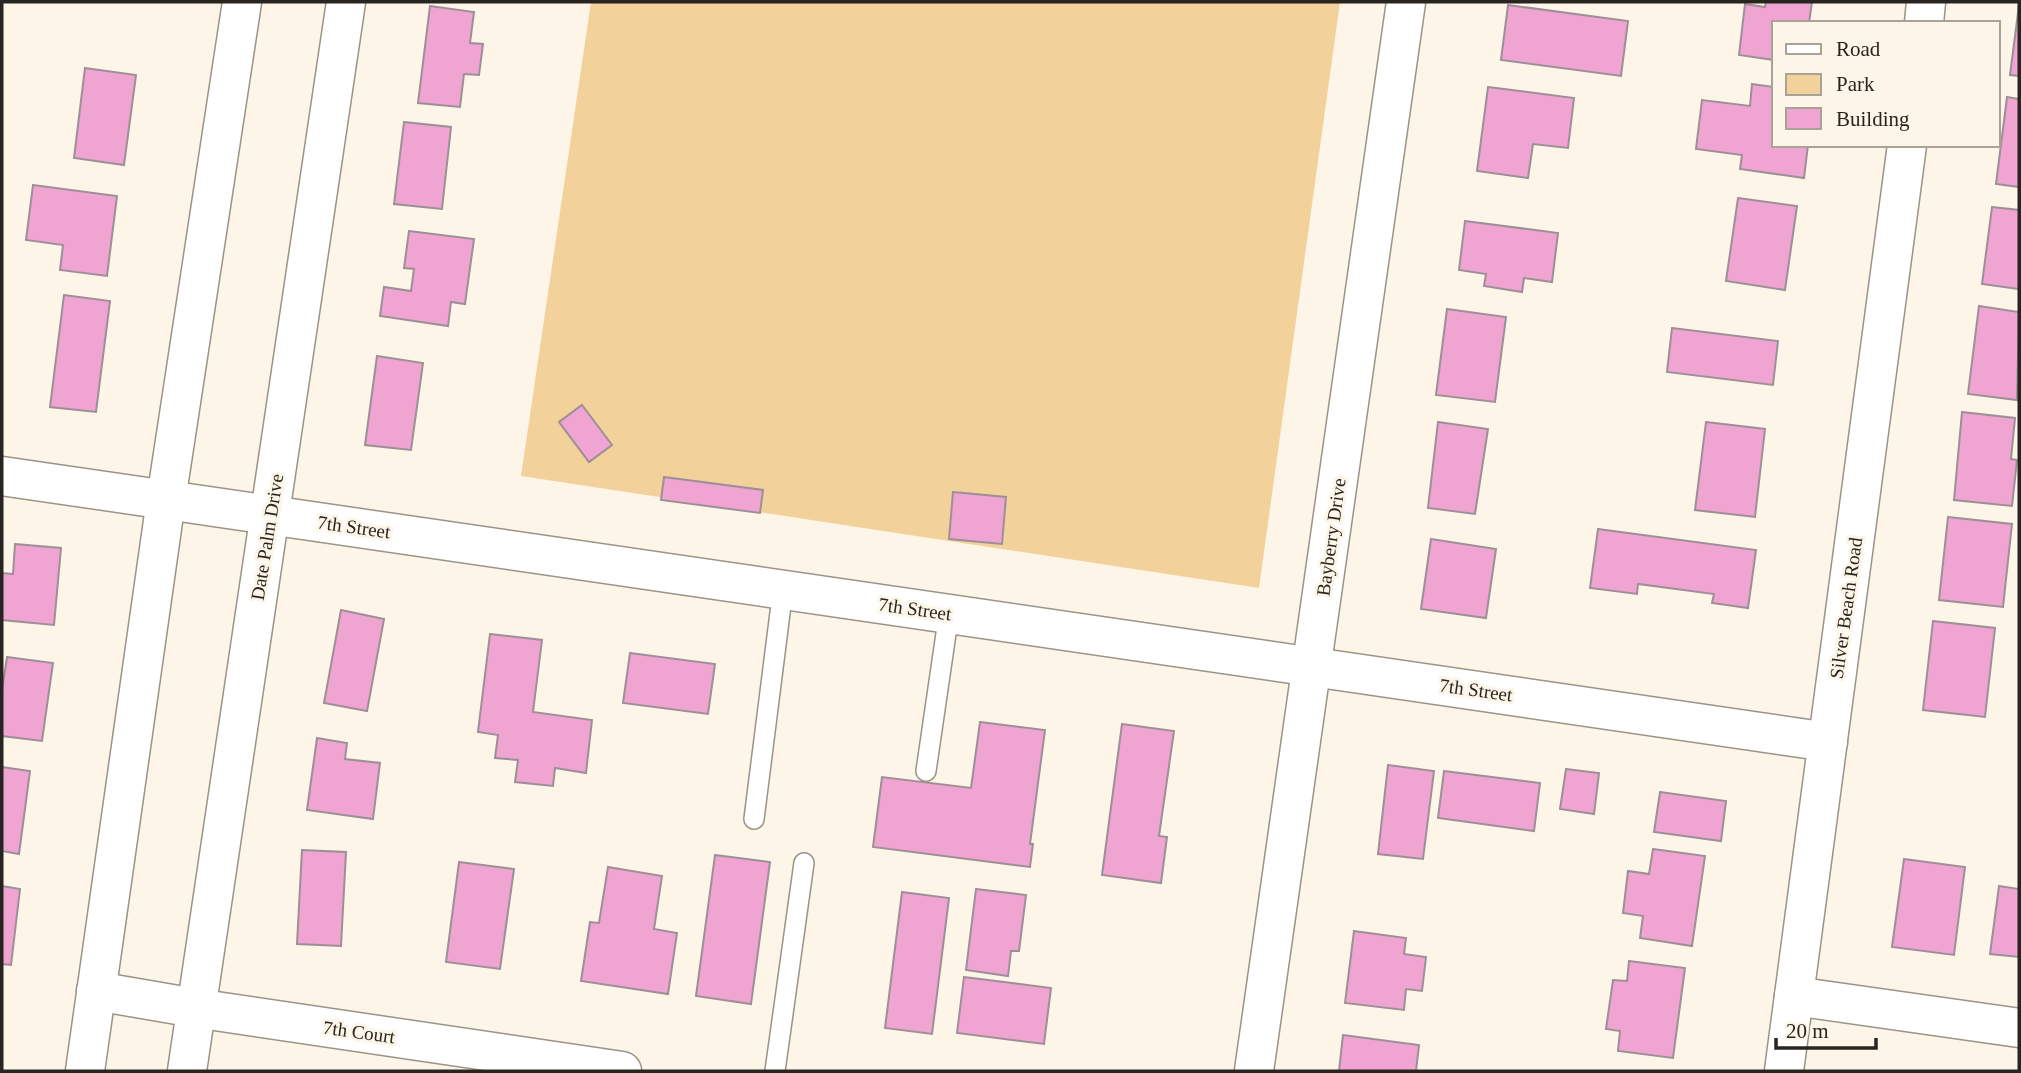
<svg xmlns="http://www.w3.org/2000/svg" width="2021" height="1073" viewBox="0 0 2021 1073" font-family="'Times New Roman',serif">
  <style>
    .green { fill: #f2d19b }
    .building { fill: #f0a4d1; stroke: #9d8f97; stroke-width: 2 }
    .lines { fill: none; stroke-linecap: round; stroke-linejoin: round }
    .service-casing { stroke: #9b9387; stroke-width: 22 }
    .minor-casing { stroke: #9b9387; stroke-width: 41 }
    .tertiary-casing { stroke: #9b9387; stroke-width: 41 }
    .service { stroke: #fff; stroke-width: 19 }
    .minor { stroke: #fff; stroke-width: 38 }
    .tertiary { stroke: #fff; stroke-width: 38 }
    .labels { text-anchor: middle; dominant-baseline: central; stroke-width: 6; stroke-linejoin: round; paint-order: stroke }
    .street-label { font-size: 19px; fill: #282520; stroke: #fdf5e7 }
  </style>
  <rect width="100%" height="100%" fill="#fdf5e7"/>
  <!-- green -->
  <path class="green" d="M 591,2 L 1340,2 L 1259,588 L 521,476 Z"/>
  <!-- building -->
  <g class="building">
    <path d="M 1766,2 L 1812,2 L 1809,23 L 1774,23 L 1774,60 L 1739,55 L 1745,4 L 1765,7 Z"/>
    <path d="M 1508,5 L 1628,21 L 1621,76 L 1501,60 Z"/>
    <path d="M 2019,5 L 2019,76 L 2010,75 Z"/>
    <path d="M 430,6 L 474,12 L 470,43 L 483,44 L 479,75 L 464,74 L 460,107 L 418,103 Z"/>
    <path d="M 85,68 L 136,75 L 124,165 L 74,158 Z"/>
    <path d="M 1752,84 L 1774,87 L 1774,145 L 1808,145 L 1804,178 L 1740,169 L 1742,155 L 1696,149 L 1702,100 L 1750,106 Z"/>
    <path d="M 1488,87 L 1574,98 L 1568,148 L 1533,144 L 1528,178 L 1477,171 Z"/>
    <path d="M 2007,97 L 2019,99 L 2019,187 L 1996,184 Z"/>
    <path d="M 404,122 L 451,127 L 442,209 L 394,204 Z"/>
    <path d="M 33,185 L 117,196 L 107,276 L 60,270 L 63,245 L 26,240 Z"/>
    <path d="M 1738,198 L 1797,206 L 1785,290 L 1726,281 Z"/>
    <path d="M 1992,207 L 2019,210 L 2019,289 L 1982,284 Z"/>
    <path d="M 1465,221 L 1558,233 L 1552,282 L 1524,278 L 1522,292 L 1484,286 L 1486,274 L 1459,270 Z"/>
    <path d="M 409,231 L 474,239 L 465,304 L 451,302 L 448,326 L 380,316 L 384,287 L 411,291 L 414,269 L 404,268 Z"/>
    <path d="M 64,295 L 110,301 L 96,412 L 50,407 Z"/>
    <path d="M 1979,306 L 2019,312 L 2017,400 L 1968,394 Z"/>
    <path d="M 1447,309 L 1506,317 L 1495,402 L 1436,395 Z"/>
    <path d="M 1672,328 L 1778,341 L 1773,385 L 1667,372 Z"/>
    <path d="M 377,356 L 423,363 L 411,450 L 365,445 Z"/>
    <path d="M 582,405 L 612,445 L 589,462 L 559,422 Z"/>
    <path d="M 1962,412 L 2015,418 L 2011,459 L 2017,460 L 2012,506 L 1954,500 Z"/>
    <path d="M 1438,422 L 1488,429 L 1475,514 L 1428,508 Z"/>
    <path d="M 1706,422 L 1765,429 L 1755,517 L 1695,510 Z"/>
    <path d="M 664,477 L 763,490 L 760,513 L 661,500 Z"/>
    <path d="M 953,492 L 1006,497 L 1002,544 L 949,539 Z"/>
    <path d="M 1948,517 L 2012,524 L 2003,607 L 1939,600 Z"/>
    <path d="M 1598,529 L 1756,550 L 1748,608 L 1712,603 L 1714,594 L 1638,584 L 1637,594 L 1590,588 Z"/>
    <path d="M 1431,539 L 1496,549 L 1486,618 L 1421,609 Z"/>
    <path d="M 15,544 L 61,548 L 54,625 L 2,620 L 2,573 L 13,574 Z"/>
    <path d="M 341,610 L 384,619 L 367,711 L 324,703 Z"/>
    <path d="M 1933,621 L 1995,628 L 1985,717 L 1923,710 Z"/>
    <path d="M 490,634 L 542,640 L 533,712 L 592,720 L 586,773 L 555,768 L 553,786 L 515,782 L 518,760 L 495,758 L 498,735 L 478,732 Z"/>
    <path d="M 630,653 L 715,664 L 708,714 L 623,703 Z"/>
    <path d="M 7,657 L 53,663 L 42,741 L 2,736 L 2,690 Z"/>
    <path d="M 980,722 L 1045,730 L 1030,844 L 1033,844 L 1030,867 L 873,847 L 882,777 L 971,788 Z"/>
    <path d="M 1122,724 L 1174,731 L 1159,836 L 1167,837 L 1161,883 L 1102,875 Z"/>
    <path d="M 317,738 L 347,743 L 345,759 L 380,763 L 373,819 L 307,810 Z"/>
    <path d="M 1388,765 L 1434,771 L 1423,859 L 1378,854 Z"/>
    <path d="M 2,767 L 30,771 L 19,854 L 2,851 Z"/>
    <path d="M 1566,769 L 1599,773 L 1594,814 L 1560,809 Z"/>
    <path d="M 1444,771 L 1540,783 L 1534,831 L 1438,818 Z"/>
    <path d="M 1660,792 L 1726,801 L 1721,841 L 1654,832 Z"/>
    <path d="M 1653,849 L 1705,856 L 1692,946 L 1640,938 L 1643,916 L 1623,913 L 1628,871 L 1649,874 Z"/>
    <path d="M 302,850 L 346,852 L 341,946 L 297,944 Z"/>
    <path d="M 715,855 L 770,862 L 751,1004 L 696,996 Z"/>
    <path d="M 1904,859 L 1965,867 L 1954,955 L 1892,947 Z"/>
    <path d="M 459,862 L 514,869 L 500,969 L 446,962 Z"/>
    <path d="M 608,867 L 662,876 L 654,929 L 677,933 L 668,994 L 581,981 L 590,922 L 599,923 Z"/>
    <path d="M 2,886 L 20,889 L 11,965 L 2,964 Z"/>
    <path d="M 1999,886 L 2019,889 L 2019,957 L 1990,954 Z"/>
    <path d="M 976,889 L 1026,895 L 1019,951 L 1011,951 L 1008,976 L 966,970 Z"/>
    <path d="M 902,892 L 949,898 L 932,1034 L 885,1028 Z"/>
    <path d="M 1354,931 L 1406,938 L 1404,954 L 1426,957 L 1422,991 L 1406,989 L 1404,1010 L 1345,1003 Z"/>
    <path d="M 1629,961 L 1685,968 L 1673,1058 L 1618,1051 L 1620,1031 L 1606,1029 L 1613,980 L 1627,981 Z"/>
    <path d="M 964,977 L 1051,988 L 1044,1044 L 957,1033 Z"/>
    <path d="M 1343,1035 L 1419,1045 L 1416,1071 L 1339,1071 Z"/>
  </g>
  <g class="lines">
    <!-- service casing -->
    <g class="service-casing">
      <g id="service">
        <path d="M 926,771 L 949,613"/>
        <path d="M 754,819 L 783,589"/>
        <path d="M 775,1071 L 804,863"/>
      </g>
    </g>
    <!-- minor casing -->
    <g class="minor-casing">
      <g id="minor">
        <path d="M 2,476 L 1828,742"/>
        <path d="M 96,991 L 195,1008 L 622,1071"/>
        <path d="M 1794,996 L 2019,1028"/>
        <path d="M 85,1071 L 166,500 L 242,2"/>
        <path d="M 187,1071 L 346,2"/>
        <path d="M 1254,1071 L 1406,2"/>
      </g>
    </g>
    <!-- tertiary casing -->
    <g class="tertiary-casing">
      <g id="tertiary">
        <path d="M 1924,23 L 1926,2"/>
        <path d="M 1784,1071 L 1907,145"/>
      </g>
    </g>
    <!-- service -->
    <use href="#service" class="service"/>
    <!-- minor -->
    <use href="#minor" class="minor"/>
    <!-- tertiary -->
    <use href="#tertiary" class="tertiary"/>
  </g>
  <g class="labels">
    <!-- street labels -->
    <g class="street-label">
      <text transform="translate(354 527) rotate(8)">7th Street</text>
      <text transform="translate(267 537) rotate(-81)">Date Palm Drive</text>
      <text transform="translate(1331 537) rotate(-82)">Bayberry Drive</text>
      <text transform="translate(1846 608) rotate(-82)">Silver Beach Road</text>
      <text transform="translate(915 609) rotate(8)">7th Street</text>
      <text transform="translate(1476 690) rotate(8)">7th Street</text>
      <text transform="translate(359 1032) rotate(8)">7th Court</text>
    </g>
  </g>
  <!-- border -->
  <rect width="2021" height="1073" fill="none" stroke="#282520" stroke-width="7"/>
  <!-- legend -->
  <rect x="1772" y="21" width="228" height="126" fill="#fdf5e7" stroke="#a8a297" stroke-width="2"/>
  <rect x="1786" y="44" width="35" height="10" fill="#ffffff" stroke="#a8a297" stroke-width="2"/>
  <text x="1836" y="56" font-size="21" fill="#282520">Road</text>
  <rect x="1786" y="74" width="35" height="21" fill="#f2d19b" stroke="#a8a297" stroke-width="2"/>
  <text x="1836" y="91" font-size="21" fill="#282520">Park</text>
  <rect x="1786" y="108" width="35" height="21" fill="#f0a4d1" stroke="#a8a297" stroke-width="2"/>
  <text x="1836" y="126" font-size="21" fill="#282520">Building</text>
  <!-- scale -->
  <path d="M1776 1038v10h100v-10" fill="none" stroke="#282520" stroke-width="3.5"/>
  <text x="1786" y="1038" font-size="21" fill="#282520" stroke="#fdf5e7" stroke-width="5" paint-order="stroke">20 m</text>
</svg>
